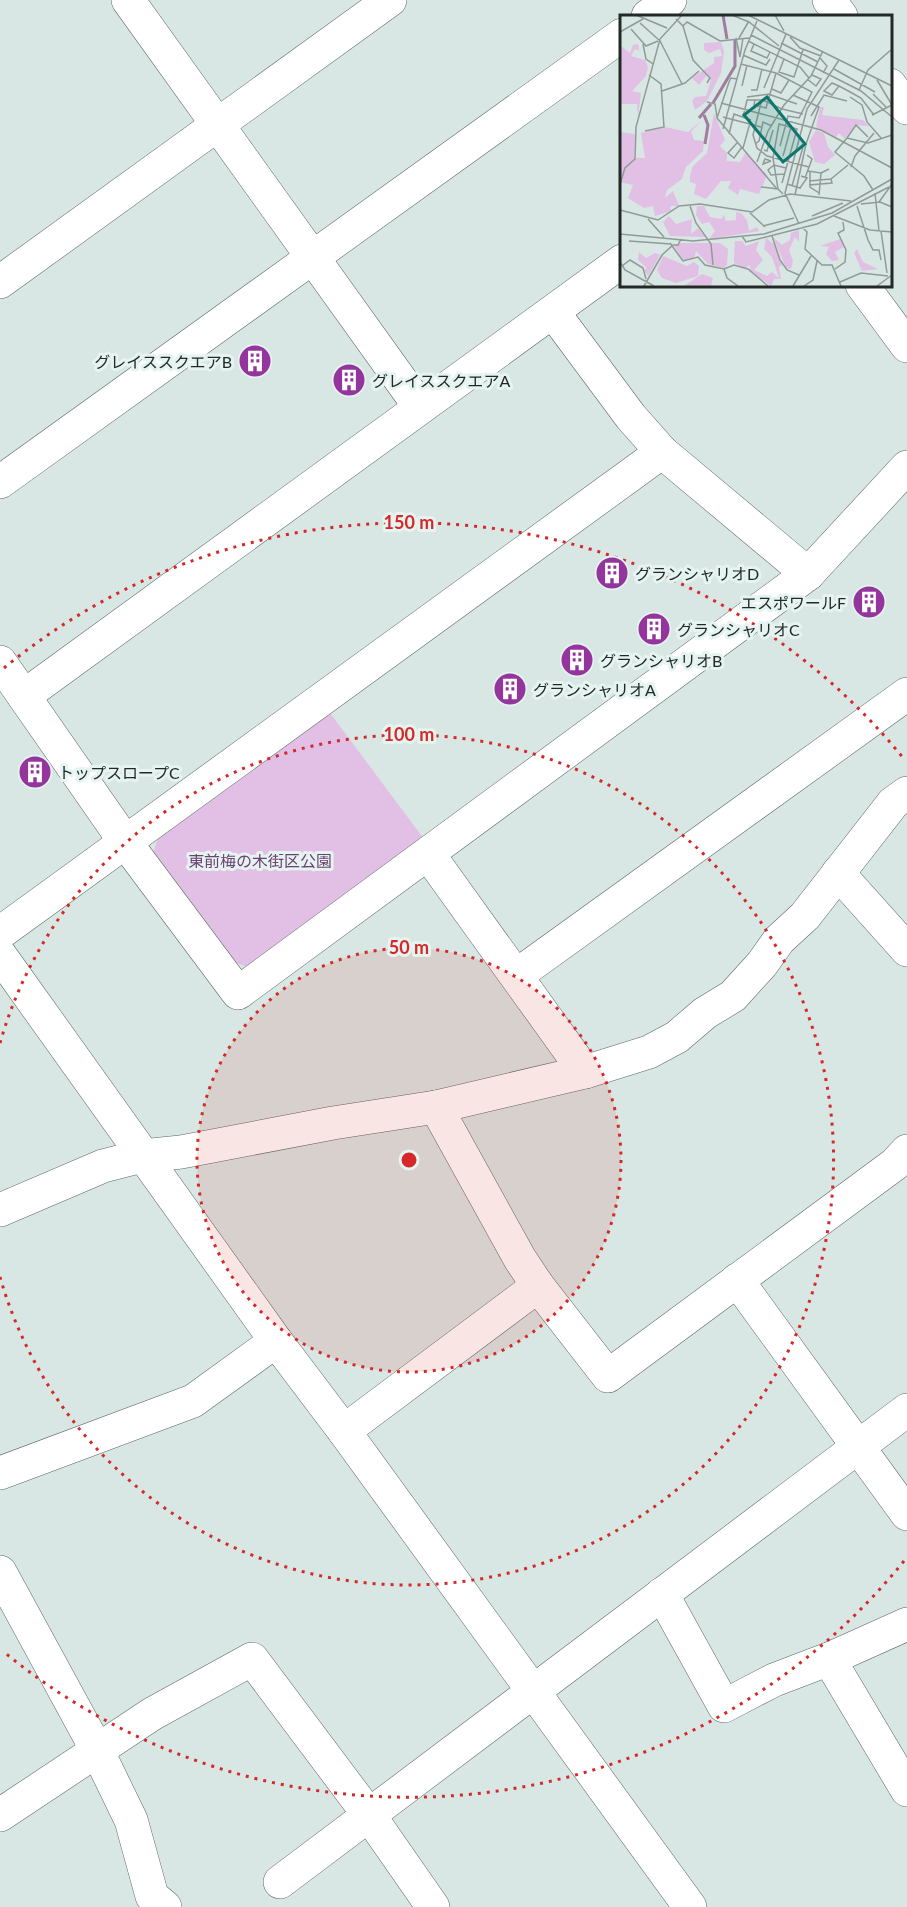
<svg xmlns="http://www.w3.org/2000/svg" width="907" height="1907" viewBox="0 0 907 1907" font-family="Lato,'Noto Sans JP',sans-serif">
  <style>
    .green { fill: #e2bfe5 }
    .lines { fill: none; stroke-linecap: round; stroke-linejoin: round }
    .minor-casing { stroke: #5c6966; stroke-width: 34 }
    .tertiary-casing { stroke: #5c6966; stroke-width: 34 }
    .minor { stroke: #fff; stroke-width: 33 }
    .tertiary { stroke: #fff; stroke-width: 33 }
    .ring { fill: none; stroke: #d62828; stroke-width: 3; stroke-dasharray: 3 6 }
    .labels { text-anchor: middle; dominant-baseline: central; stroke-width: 6; stroke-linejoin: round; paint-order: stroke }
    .poi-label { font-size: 16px; fill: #232927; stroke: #e5f4f0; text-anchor: start }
    .park-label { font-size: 16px; fill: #6e4173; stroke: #e5f4f0 }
    .inset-river { fill: none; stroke: #9f7da1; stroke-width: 3 }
    .inset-road { fill: none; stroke: #909b98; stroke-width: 1.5 }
    .view { fill: #0f766e; fill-opacity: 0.15; stroke: #0f766e; stroke-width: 3 }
    .inset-edge { fill: none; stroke: #232927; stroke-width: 3 }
    .centre { fill: #d62828; stroke: #e5f4f0; stroke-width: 3 }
    .ring-label { font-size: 18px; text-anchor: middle; font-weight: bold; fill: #d62828; stroke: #e5f4f0; stroke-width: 6; stroke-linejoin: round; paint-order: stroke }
  </style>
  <rect width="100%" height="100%" fill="#d8e7e3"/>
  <!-- green -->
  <path class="green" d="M 330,713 L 424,839 L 247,967 L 232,961 L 153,853 L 159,835 Z"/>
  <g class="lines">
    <!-- minor casing -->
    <g class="minor-casing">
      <g id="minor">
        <path d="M 128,0 L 420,407"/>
        <path d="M 829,0 L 841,16"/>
        <path d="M 648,16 L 670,0"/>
        <path d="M 890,85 L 907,108"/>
        <path d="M 862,285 L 907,346"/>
        <path d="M 553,312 L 631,417 L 662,452 L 808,574"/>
        <path d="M 0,482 L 622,35"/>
        <path d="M 0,662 L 126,843 L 238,993 L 808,574 L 907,467"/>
        <path d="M 24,696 L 622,261"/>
        <path d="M 429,855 L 585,1072"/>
        <path d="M 838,873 L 907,950"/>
        <path d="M 0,933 L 662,452"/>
        <path d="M 517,975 L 907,694"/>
        <path d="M 436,1107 L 520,1259 L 538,1286 L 608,1376 L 895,1164 L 907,1151"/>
        <path d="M 0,1210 L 103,1166 L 142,1156 L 181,1152 L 333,1123 L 436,1107 L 585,1072 L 649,1052 L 677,1037 L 705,1013 L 733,996 L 762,964 L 779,940 L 805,916 L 893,803 L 907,793"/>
        <path d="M 737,1280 L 907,1514"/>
        <path d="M 344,1431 L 538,1286"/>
        <path d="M 0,1473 L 193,1401 L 276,1341"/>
        <path d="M 0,1572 L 97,1750 L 131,1820 L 152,1896 L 165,1907"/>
        <path d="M 662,1594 L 724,1706 L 774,1680 L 829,1659 L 907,1624"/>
        <path d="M 829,1659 L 907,1790"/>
        <path d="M 0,1815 L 152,1714 L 252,1659 L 369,1815 L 433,1907"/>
      </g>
    </g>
    <!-- tertiary casing -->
    <g class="tertiary-casing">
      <g id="tertiary">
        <path d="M 0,282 L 390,0"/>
        <path d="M 0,955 L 276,1341 L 344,1431 L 690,1907"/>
        <path d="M 280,1882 L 907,1410"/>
      </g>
    </g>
    <!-- minor -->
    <use href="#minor" class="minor"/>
    <!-- tertiary -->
    <use href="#tertiary" class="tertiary"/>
  </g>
  <!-- distance rings -->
  <circle cx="409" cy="1160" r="212" fill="#d62828" fill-opacity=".12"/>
  <g class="ring">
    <circle cx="409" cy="1160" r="212"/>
    <path d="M0 1043A425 425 0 1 1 0 1277"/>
    <path d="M904 1561A637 637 0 0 1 4 1652M4 668A637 637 0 0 1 904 759"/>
  </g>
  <!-- icons -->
  <defs>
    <g id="building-disc" transform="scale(1.725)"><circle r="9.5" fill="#94359d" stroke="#e5f4f0"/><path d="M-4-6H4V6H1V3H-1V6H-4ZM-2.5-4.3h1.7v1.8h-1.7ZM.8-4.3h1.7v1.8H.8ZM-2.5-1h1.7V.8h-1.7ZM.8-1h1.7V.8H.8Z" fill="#fff"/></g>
  </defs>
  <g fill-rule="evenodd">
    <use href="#building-disc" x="255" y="361"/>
    <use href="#building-disc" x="349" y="380"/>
    <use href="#building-disc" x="612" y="573"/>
    <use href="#building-disc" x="869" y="602"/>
    <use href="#building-disc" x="654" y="629"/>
    <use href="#building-disc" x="577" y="660"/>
    <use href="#building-disc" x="510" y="689"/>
    <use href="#building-disc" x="35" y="772"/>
  </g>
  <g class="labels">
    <!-- poi labels -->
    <g class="poi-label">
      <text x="232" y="361" text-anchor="end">グレイススクエアB</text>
      <text x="372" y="380">グレイススクエアA</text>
      <text x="635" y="573">グランシャリオD</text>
      <text x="846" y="602" text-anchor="end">エスポワールF</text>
      <text x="677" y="629">グランシャリオC</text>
      <text x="600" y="660">グランシャリオB</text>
      <text x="533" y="689">グランシャリオA</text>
      <text x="58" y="772">トップスロープC</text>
    </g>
    <!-- park labels -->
    <g class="park-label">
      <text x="260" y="860">東前梅の木街区公園</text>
    </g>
  </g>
  <!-- overview -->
  <g transform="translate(620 15)">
    <rect width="272" height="272" fill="#d8e7e3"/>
    <path d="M 101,27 L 104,36 L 101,58 L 87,86 L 75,95 L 72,86 L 75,82 L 86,81 L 91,65 L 87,60 L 79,70 L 72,63 L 94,48 L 94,42 L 102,41 L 100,34 L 89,38 L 84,35 L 84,28 ZM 18,29 L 19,36 L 15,34 L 11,41 L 25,45 L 28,52 L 26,61 L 12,76 L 21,78 L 18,102 L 17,89 L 0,89 L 0,30 L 10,38 L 13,30 ZM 200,92 L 204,92 L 202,100 L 243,105 L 249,111 L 235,110 L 225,124 L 219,118 L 216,122 L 196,112 ZM 94,98 L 105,125 L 100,131 L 107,138 L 107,146 L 120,147 L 126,137 L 147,160 L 139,179 L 120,174 L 118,180 L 108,173 L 111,166 L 101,166 L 86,184 L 74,179 L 76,169 L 70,167 L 70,160 L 73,151 L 87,138 ZM 81,106 L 71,117 L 74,125 L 84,126 L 83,136 L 66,152 L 62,164 L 47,175 L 45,183 L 53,176 L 59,191 L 50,191 L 51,196 L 35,201 L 33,191 L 24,193 L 8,183 L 13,170 L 0,167 L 0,117 L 15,119 L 14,143 L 25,143 L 21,118 L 45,112 L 68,117 ZM 196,115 L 204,118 L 208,132 L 215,140 L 204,149 L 195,147 L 189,127 ZM 77,191 L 84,191 L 90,202 L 101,204 L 104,200 L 106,206 L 116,205 L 116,197 L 121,198 L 127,205 L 129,216 L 137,212 L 139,216 L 89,224 L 95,216 L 89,207 L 82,209 L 76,200 ZM 49,201 L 56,209 L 72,204 L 71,219 L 78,213 L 85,222 L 50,221 L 43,207 ZM 179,215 L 179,227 L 175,222 L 169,235 L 173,246 L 171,254 L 166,253 L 153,222 L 162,230 L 170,225 L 171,218 ZM 146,223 L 154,229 L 162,250 L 159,252 L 161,264 L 154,264 L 151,271 L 130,255 L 130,250 L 125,253 L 114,248 L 114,244 L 115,226 L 122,226 L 126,231 L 139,226 L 136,235 L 143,245 L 134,255 L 147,261 L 152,257 L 159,263 L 152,242 L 144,234 ZM 220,224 L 224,232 L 215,237 L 219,245 L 212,246 L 206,239 L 209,232 L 200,231 ZM 61,228 L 100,228 L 108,234 L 107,250 L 104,253 L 88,249 L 76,236 L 74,243 L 64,246 L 54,231 ZM 237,234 L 243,247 L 258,254 L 242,256 L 234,238 ZM 19,237 L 26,243 L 35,238 L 40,240 L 28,261 L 24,255 L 27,253 L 18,245 ZM 43,241 L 67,251 L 74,247 L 79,251 L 78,261 L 56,268 L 42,263 L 37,255 ZM 82,259 L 93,263 L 91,271 L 64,271 Z" fill="#e2bfe5"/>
    <path class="inset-river" d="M 103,0 L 107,24M 93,88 L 115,51 L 115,25M 84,100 L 88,110 L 85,129M 79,103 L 91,89"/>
    <path class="inset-road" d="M 16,0 L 47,13M 112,0 L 129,7 L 159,31M 128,0 L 272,71M 155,0 L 164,16M 56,4 L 63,11 L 73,45 L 90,63 L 87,68M 20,8 L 39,25M 63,11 L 67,7 L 100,26 L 129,23M 11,14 L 26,31 L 38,26M 0,17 L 23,4M 131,20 L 241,76 L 272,102M 170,22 L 180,33 L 201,41M 116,23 L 120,42 L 123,23M 119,23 L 129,6M 39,24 L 62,69M 128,26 L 180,52 L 189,63M 161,28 L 198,47M 23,29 L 26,44 L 33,49M 134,29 L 131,36 L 147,43 L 150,37M 123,40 L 146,50 L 150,44M 200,43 L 207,51 L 203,58M 164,44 L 159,57 L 174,62 L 183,35M 121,49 L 156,58 L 192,77 L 179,103 L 168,101 L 160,131M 214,54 L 255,77M 117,64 L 111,63 L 109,67 L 97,103 L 157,174M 187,64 L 196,71 L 201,64 L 192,60M 257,65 L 272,90M 122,71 L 127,50M 219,71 L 212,80 L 204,76 L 212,68 L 219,71 L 232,78 L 241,83 L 254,100M 144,73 L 166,19M 152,74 L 161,78 L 169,65M 131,75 L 137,75 L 142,54M 239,75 L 248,55 L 272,34M 42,76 L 65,68 L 79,56M 148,79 L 177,89M 253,79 L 266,92M 173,80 L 199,92 L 186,129 L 175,180M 127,82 L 150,79M 230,82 L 242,90 L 247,107 L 261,123M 135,85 L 134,90 L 146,93 L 156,58M 87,87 L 95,89 L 97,102M 101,88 L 201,115 L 272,153M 141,88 L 133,120 L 137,133 L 147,141 L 189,152M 162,94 L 183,99M 252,100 L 272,90M 191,101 L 204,80 L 227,86M 103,102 L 141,112M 123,102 L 127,85 L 143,85 L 162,94M 103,114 L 125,35 L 137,6M 25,116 L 44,112 L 41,69 L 29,60M 109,119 L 114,99 L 131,105M 227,123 L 236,110 L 248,122M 117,128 L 108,138 L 114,143 L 122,132M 135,129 L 139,126 L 143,107 L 152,111M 123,133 L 130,108M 144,135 L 147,136 L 153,115M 163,141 L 171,112M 151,146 L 143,149 L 145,144 L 151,146M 137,147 L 148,116 L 164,90 L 191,61 L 203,36M 231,152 L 235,141 L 254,118M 188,156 L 201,158 L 209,154M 190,156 L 190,172 L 199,178M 164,159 L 151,160 L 148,155 L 154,150 L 166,153M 185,163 L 192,144 L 187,140M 189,166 L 211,164M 0,169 L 5,153 L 15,144 L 16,112 L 40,24 L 62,0M 167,169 L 180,173 L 187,163 L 181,161M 189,170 L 212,168 L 211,164 L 228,150M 172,171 L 183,132M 141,172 L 158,174 L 163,179M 158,174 L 153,143 L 159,109 L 177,114 L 162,168M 253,175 L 244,161 L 215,137 L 227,123 L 248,128 L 272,120M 255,178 L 259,216M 199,180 L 201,158M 259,187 L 272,169M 241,189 L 260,187 L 272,192M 70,191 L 76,208 L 91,229 L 93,250M 237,191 L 248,225 L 253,235 L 259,235 L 261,245M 0,195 L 38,205 L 59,191 L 80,189 L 132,197 L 149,185 L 170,179 L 231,186M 130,198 L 145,212M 192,201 L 223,188M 214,201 L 250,215 L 272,217M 28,204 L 44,222M 179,209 L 165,178 L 187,94 L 219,45M 143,211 L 174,203M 182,212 L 187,217 L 185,234 L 202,250 L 212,250 L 221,271M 261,216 L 267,258M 0,219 L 73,226 L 144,219 L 212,198 L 272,164M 122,221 L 126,227 L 197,209 L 269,172M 152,221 L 160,245 L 167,255 L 179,260M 9,226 L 51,229M 50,228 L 63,246 L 78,242 L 85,250 L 104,254 L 114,250 L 128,254 L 148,271M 0,247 L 5,255 L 34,271M 2,251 L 10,245 L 23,253 L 26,264M 104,254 L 107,263 L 118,271M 215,254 L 225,247 L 226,235 L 218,218 L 224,215 L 223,207M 220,267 L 241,258 L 268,261M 24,271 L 42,240 L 53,230 L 58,230 L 61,224M 173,271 L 191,241M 184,271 L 193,265 L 197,246M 257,271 L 272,260"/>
    <path class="view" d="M 147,82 L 185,129 L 163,147 L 124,100 Z"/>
    <rect width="272" height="272" class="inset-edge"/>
  </g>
  <circle cx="409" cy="1160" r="9" class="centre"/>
  <g class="ring-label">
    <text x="409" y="529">150 m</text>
    <text x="409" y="741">100 m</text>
    <text x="409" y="954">50 m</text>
  </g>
</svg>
